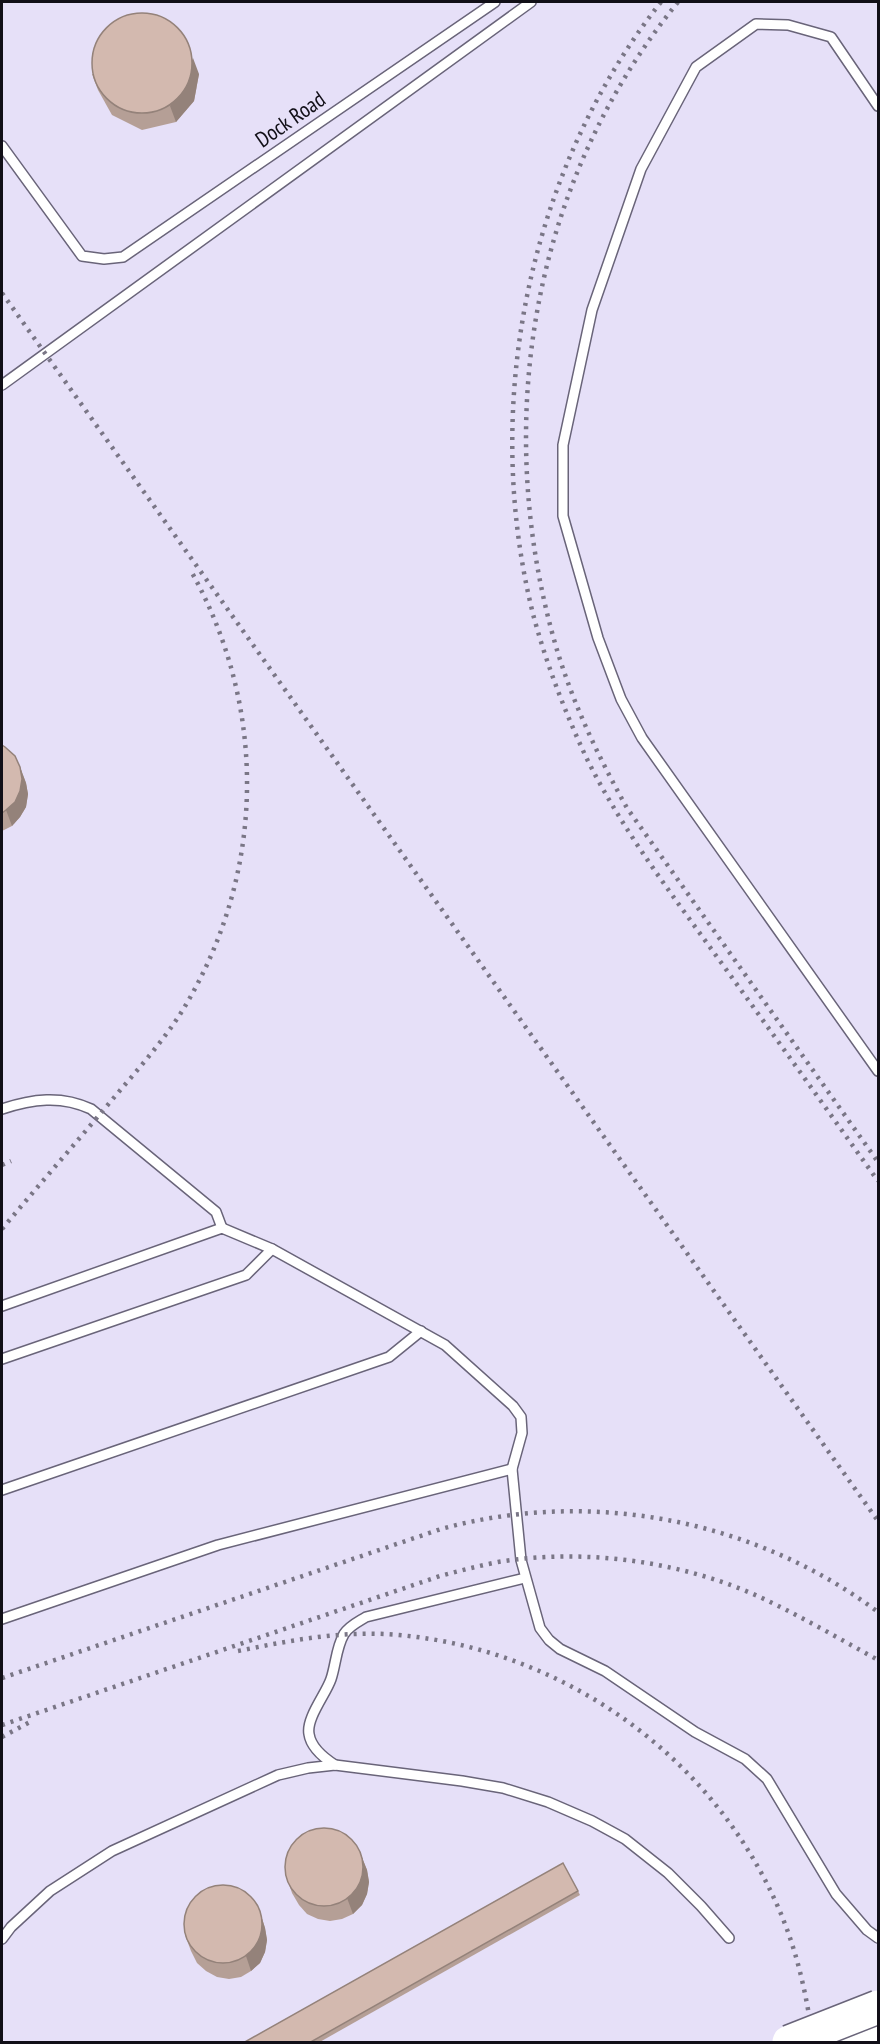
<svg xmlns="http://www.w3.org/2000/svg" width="880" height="2044" viewBox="0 0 880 2044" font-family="'PT Sans Narrow',sans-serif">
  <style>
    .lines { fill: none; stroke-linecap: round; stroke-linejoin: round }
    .lane-casing { stroke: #696479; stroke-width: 12 }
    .highway-casing { stroke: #696479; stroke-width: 36 }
    .lane { stroke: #fff; stroke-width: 9 }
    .highway { stroke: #fff; stroke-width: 33 }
    .rail { stroke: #7a7686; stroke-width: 4.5; stroke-dasharray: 3 6; stroke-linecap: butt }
    .highway-bridge-casing { stroke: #696479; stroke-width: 36; stroke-linecap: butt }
    .highway-bridge { stroke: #fff; stroke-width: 33 }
    .wall { fill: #b59f96 }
    .shaded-wall { fill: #94827a }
    .building { fill: #d3b9af; stroke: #94827a; stroke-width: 1.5 }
    .labels { text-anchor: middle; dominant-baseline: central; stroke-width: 4.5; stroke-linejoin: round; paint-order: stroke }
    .street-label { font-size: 22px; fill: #110f17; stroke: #e6e0f8 }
  </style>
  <rect width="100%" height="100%" fill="#e6e0f8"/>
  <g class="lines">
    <!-- lane casing -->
    <g class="lane-casing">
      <g id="lane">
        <path d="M 878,106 L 831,37 L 788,25 L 756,24 L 696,67 L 641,169 L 592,310 L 563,445 L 563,516 L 598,638 L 621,699 L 642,738 L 878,1071"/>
        <path d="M 2,146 L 82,256 L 104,259 L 123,257 L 495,2"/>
        <path d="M 2,385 L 531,2"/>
        <path d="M 2,1109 C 32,1099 61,1095 91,1109 L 216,1212 L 222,1228"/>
        <path d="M 2,1306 L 222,1228 L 272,1249 L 445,1345 L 513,1406 L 521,1417 L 522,1433 L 512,1469 L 521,1560 L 540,1628 L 549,1640 L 560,1649 L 605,1671 L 695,1732 L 745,1759 L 767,1779 L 836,1894 L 867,1930 L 878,1938"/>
        <path d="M 2,1359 L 246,1275 L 272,1249"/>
        <path d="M 2,1490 L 389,1357 L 421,1331"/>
        <path d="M 2,1619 L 218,1545 L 512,1469"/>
        <path d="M 335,1765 C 324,1758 311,1748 309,1734 C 306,1718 326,1694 331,1679 C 336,1664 336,1648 344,1634 C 349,1626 358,1622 366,1617 L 525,1578"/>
        <path d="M 2,1939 L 11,1927 L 50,1891 L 112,1851 L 278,1775 L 308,1768 L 335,1765 L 462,1781 L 503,1788 L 548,1802 L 592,1821 L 625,1839 L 668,1873 L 701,1906 L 729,1938"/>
      </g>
    </g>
    <!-- highway casing -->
    <g class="highway-casing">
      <path id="highway" d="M 842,2042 L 878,2029"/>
    </g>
    <!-- lane -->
    <use href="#lane" class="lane"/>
    <!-- highway -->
    <use href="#highway" class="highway"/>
    <!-- rail -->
    <g class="rail">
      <path d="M 661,2 C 528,170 481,406 533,614 C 546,663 565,712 586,757 C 620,826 667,888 712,950 C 768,1027 823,1104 878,1181"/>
      <path d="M 678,2 C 530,184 491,427 557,650 C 574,706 599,758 627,808 L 878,1162"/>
      <path d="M 2,293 L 878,1521"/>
      <path d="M 2,1165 L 11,1161"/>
      <path d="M 2,1229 C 38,1186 75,1144 111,1101 C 134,1074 159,1046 179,1016 C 265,880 270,712 191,571"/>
      <path d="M 238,1651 C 292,1640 344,1630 399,1635 C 564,1650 712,1756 778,1907 C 797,1950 807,1996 813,2042"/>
      <path d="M 2,1678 L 441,1529 C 590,1488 754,1519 878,1612"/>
      <path d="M 2,1725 L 440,1576 C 459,1571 478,1566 498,1562 C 585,1548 682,1561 762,1598 C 802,1617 840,1639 878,1660"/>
      <path d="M 2,1737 L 30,1722"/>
    </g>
    <!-- highway-bridge casing -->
    <g class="highway-bridge-casing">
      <path id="highway-bridge" d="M 789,2042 L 878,2007"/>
    </g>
    <!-- highway-bridge -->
    <use href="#highway-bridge" class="highway-bridge"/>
  </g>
  <!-- wall -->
  <g class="wall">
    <path d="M 92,74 L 199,74 L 194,101 L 176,122 L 142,130 L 112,115 L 98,90 Z"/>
    <path d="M 2,745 L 20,767 L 26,783 L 28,794 L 26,807 L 20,817 L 12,826 L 2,831 Z"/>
    <path d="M 361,1855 L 367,1870 L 369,1882 L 367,1894 L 362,1905 L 353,1914 L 342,1919 L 330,1921 L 318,1919 L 307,1914 L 299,1905 L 292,1893 L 287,1878 Z"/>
    <path d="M 578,1891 L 580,1895 L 318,2043 L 243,2043 Z"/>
    <path d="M 260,1912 L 265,1928 L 267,1940 L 265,1952 L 260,1963 L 251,1971 L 241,1977 L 229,1979 L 217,1977 L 206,1971 L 197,1963 L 191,1951 L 185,1935 Z"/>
  </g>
  <!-- shaded-wall -->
  <g class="shaded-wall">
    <path d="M 193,58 L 199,74 L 194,101 L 176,122 L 170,106 Z"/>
    <path d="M 20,767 L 26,783 L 28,794 L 26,807 L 20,817 L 12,826 L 6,810 Z"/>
    <path d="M 361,1855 L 367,1870 L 369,1882 L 367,1894 L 362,1905 L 353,1914 L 347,1898 Z"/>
    <path d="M 260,1912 L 265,1928 L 267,1940 L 265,1952 L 260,1963 L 251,1971 L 246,1956 Z"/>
  </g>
  <!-- building -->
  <g class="building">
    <circle cx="142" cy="63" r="50"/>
    <path d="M 2,745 L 5,747 L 15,756 L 20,767 L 22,779 L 20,791 L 15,802 L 6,810 L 2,813 Z"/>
    <circle cx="324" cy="1867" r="39"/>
    <path d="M 563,1863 L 578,1891 L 309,2043 L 243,2043 Z"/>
    <circle cx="223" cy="1924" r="39"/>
  </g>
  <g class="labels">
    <!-- street labels -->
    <g class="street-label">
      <text transform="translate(290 119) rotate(-35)">Dock Road</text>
    </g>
  </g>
  <!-- border -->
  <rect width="880" height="2044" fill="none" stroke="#110f17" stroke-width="6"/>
</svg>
